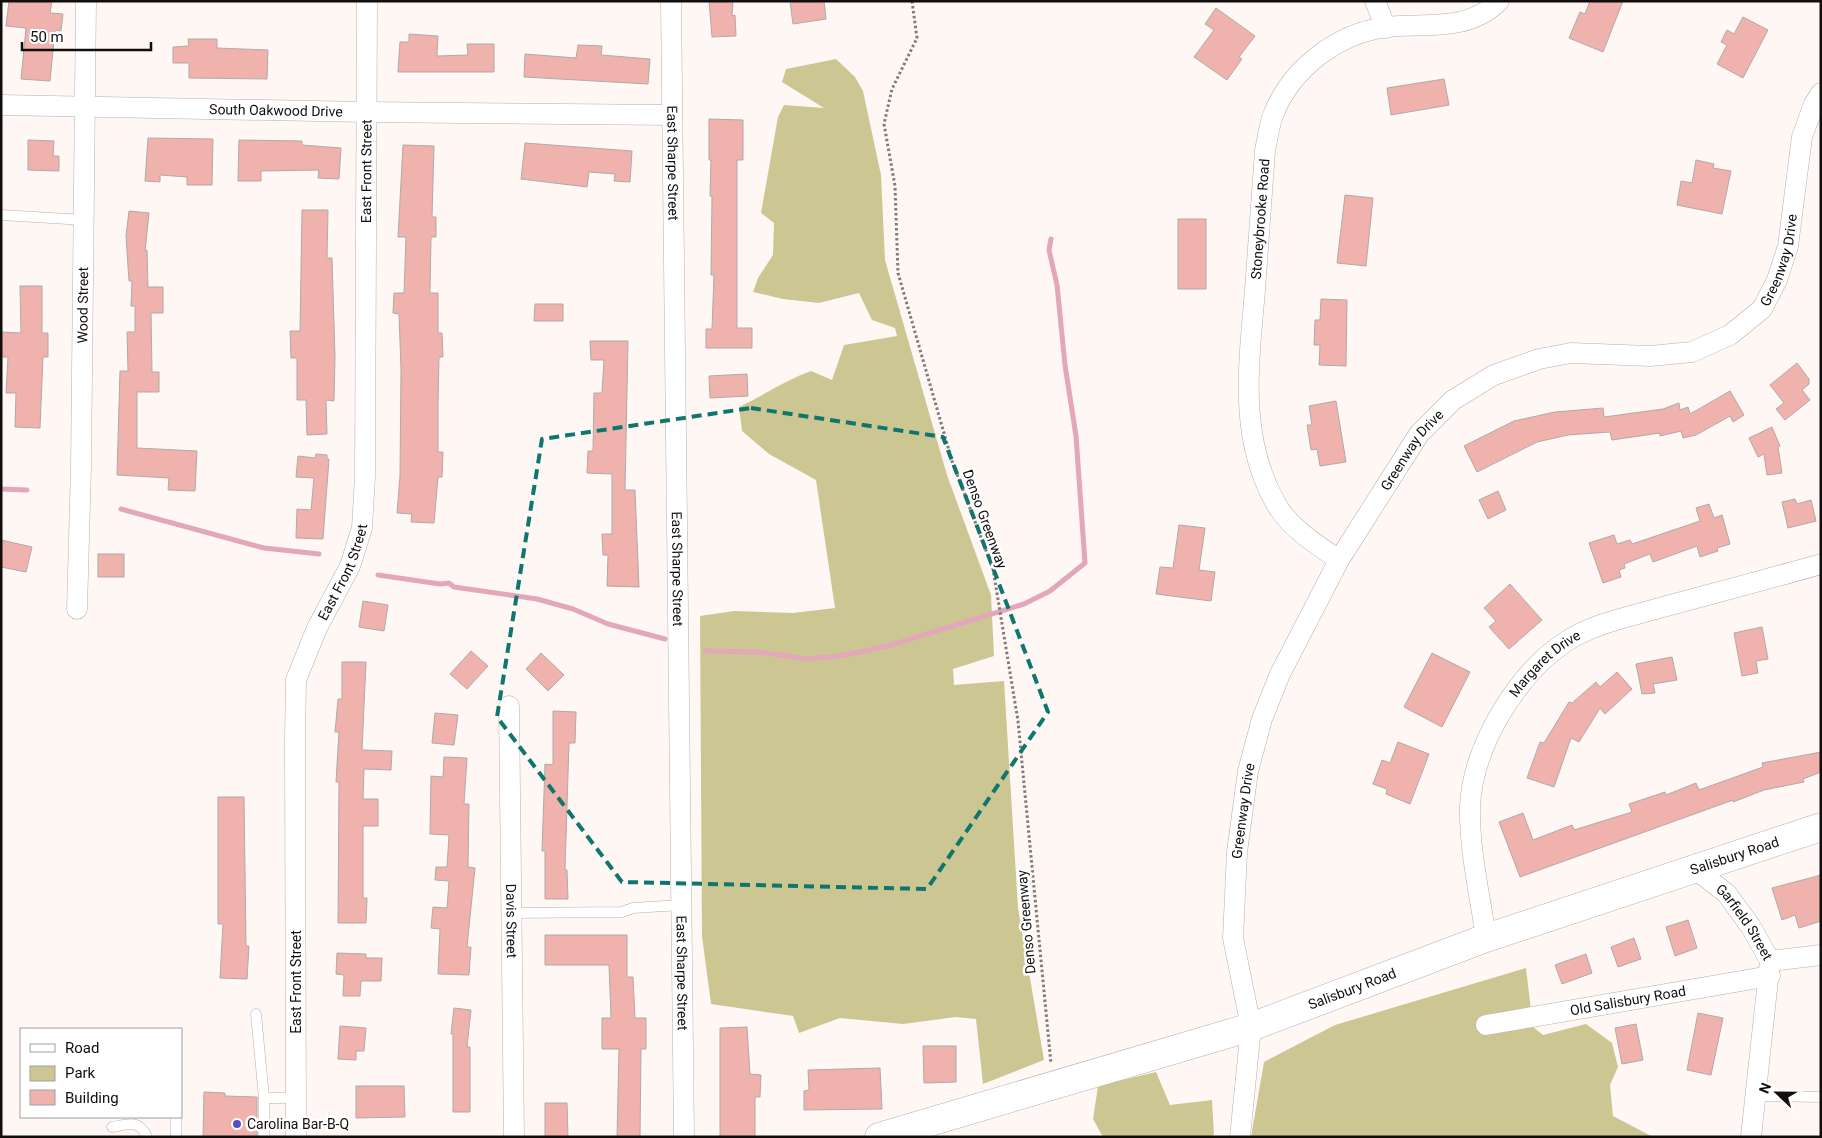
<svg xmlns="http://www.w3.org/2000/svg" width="1822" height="1138" viewBox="0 0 1822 1138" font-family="Roboto,sans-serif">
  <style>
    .green { fill: #ccc792 }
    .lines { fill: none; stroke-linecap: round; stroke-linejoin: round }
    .stream { stroke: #e2a7b9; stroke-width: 5 }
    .building { fill: #efb2ac; stroke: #b3a9a8 }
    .lane-casing { stroke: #b8afab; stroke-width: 11 }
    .street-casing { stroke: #b8afab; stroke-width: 21 }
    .secondary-casing { stroke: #b8afab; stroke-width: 29 }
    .path { stroke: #807b79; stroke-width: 3; stroke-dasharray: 2.5 2.5; stroke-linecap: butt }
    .lane { stroke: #fff; stroke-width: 10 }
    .street { stroke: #fff; stroke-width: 20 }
    .secondary { stroke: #fff; stroke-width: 28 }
    .marked { fill: none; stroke: #0f766e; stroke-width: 4; stroke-dasharray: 10 6; stroke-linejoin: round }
    .poi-dot { fill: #5350c7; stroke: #fff; stroke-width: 2 }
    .labels { text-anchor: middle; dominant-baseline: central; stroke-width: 5; stroke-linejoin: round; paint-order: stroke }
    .street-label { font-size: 14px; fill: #110e0d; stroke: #fff }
    .poi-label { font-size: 14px; fill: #110e0d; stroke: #fff; text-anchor: start }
  </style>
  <rect width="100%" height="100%" fill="#fef7f3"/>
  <!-- green -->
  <g class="green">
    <path d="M 836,59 L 855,77 L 863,91 L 881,175 L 885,260 L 947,475 L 991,595 L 994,656 L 953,669 L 954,685 L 1004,681 L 1018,908 L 1044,1060 L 983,1084 L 976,1019 L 956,1017 L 903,1024 L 840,1018 L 799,1033 L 793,1016 L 711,1004 L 702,936 L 700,616 L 734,611 L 793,613 L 835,608 L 816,480 L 769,454 L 742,431 L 739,407 C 764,395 786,380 811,371 L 832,380 L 844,345 L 897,336 L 895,328 L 872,320 L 859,293 L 819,303 L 783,299 L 753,292 L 758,278 L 773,255 L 774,223 L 761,213 L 778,117 L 784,105 L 824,108 L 782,82 L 786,69 Z"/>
    <path d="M 1526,968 L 1533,1027 L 1543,1035 L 1586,1024 L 1612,1043 L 1618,1067 L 1610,1085 L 1613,1116 L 1653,1137 L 1251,1137 L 1264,1062 L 1335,1025 Z"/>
    <path d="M 1156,1072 L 1170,1105 L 1212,1100 L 1214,1134 L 1212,1137 L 1103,1137 L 1093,1119 L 1098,1086 Z"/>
  </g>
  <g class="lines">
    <!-- stream -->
    <g class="stream">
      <path d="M 1,489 L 27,490"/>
      <path d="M 121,509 L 264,548 L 319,554"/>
      <path d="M 378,575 L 440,584 L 449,583 L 454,587 L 537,599 L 573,609 L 608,624 L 665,639"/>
      <path d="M 705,651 L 758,652 L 807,659 L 840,656 L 888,646 L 1024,604 L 1050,591 L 1085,563 L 1076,436 L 1065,365 L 1057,285 L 1049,250 L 1051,239"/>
    </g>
  </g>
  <!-- building -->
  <g class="building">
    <path d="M 9,1 L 52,1 L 50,13 L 63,14 L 61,31 L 55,30 L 50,81 L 21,79 L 26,28 L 6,26 Z"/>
    <path d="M 709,1 L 733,1 L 732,16 L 735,15 L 736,36 L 712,37 Z"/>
    <path d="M 790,1 L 824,1 L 826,19 L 793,24 Z"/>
    <path d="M 1590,1 L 1623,1 L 1603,52 L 1569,38 L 1580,12 L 1585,14 Z"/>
    <path d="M 1216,8 L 1255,36 L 1239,57 L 1242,59 L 1227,80 L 1194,57 L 1214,30 L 1205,24 Z"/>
    <path d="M 1743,17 L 1768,30 L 1743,78 L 1717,64 L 1727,45 L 1721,42 L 1727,30 L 1734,34 Z"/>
    <path d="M 409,34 L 438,36 L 437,56 L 468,55 L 467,44 L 494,44 L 494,72 L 398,72 L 400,42 L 409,42 Z"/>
    <path d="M 188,39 L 217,39 L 217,48 L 268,50 L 267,79 L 189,78 L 189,63 L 173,63 L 173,47 L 189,46 Z"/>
    <path d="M 578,45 L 602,46 L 601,55 L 650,59 L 648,84 L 524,77 L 525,54 L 576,58 Z"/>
    <path d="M 1444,79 L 1449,105 L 1391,115 L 1387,88 Z"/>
    <path d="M 709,119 L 743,120 L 743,160 L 737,160 L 737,328 L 752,328 L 752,348 L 706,348 L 706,329 L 712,329 L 714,275 L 711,275 L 712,196 L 710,196 L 711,160 L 709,160 Z"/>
    <path d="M 148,138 L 213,139 L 212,185 L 187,185 L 187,177 L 160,175 L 160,182 L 145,181 Z"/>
    <path d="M 28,140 L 54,141 L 53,156 L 59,156 L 59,171 L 28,170 Z"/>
    <path d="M 239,140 L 302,141 L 302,145 L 341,148 L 339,179 L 318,178 L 319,170 L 261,171 L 261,181 L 238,181 Z"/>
    <path d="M 525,143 L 632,151 L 630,182 L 614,181 L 615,174 L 589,172 L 587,187 L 521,179 Z"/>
    <path d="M 403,145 L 434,146 L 432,217 L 436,217 L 436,237 L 431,237 L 430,293 L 438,293 L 438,333 L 442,333 L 443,357 L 439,357 L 438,404 L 438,452 L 443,452 L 442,477 L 438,477 L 434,523 L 411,522 L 412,514 L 397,513 L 400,476 L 401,369 L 399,314 L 393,313 L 394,293 L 404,293 L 406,237 L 398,237 Z"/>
    <path d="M 1696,160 L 1714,164 L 1713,168 L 1731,171 L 1722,214 L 1677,205 L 1681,181 L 1692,183 Z"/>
    <path d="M 1345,195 L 1373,198 L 1366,266 L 1337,263 Z"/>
    <path d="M 302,210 L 328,210 L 327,258 L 332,258 L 335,357 L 334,401 L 326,400 L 327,434 L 307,435 L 306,400 L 297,400 L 297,358 L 291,358 L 290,331 L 300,331 Z"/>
    <path d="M 129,211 L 149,213 L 145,251 L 147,250 L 148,287 L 163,287 L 163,313 L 151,313 L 152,372 L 159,372 L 159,392 L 137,392 L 137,448 L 197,451 L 195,491 L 168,490 L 169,478 L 117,475 L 120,371 L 128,371 L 127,332 L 135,332 L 135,306 L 131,306 L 132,281 L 129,281 L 126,236 Z"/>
    <rect x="1178" y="219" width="28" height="70"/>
    <path d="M 20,286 L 42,286 L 42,333 L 48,333 L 48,357 L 43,357 L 40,428 L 15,427 L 16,393 L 6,393 L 8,357 L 1,357 L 1,332 L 21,333 Z"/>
    <path d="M 1321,299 L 1347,300 L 1346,366 L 1319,365 L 1320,345 L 1314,345 L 1315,320 L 1320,320 Z"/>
    <path d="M 535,304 L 563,304 L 563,321 L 534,321 Z"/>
    <path d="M 590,341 L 628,341 L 625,490 L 635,490 L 639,587 L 607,586 L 608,555 L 603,555 L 602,534 L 612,534 L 612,474 L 587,473 L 588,451 L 593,451 L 594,393 L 602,393 L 604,360 L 591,360 Z"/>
    <path d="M 1797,363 L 1809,379 L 1809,384 L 1802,390 L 1810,400 L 1785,420 L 1776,409 L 1784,403 L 1770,385 Z"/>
    <path d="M 747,374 L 748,396 L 710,398 L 709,376 Z"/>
    <path d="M 1730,391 L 1744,415 L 1733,422 L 1730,416 L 1696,435 L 1683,438 L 1681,431 L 1660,436 L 1660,433 L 1612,440 L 1610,432 L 1568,435 L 1537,442 L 1477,472 L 1464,446 L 1514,421 L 1555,412 L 1603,408 L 1604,417 L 1663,409 L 1679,403 L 1680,410 L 1688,407 L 1690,414 Z"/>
    <path d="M 1336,401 L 1346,462 L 1320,466 L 1317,449 L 1311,450 L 1307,425 L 1312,425 L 1309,406 Z"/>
    <path d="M 1772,427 L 1780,446 L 1778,447 L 1782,473 L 1767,475 L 1764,454 L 1758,457 L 1749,438 Z"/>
    <path d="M 316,454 L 327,455 L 327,459 L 329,459 L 323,539 L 296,538 L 297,509 L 311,510 L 314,478 L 296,477 L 298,456 L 315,458 Z"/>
    <path d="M 1498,491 L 1506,510 L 1488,519 L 1479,500 Z"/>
    <path d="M 1795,499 L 1797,504 L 1811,500 L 1816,521 L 1788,528 L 1782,502 Z"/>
    <path d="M 1709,504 L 1714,518 L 1722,515 L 1730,544 L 1717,548 L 1718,551 L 1700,557 L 1697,546 L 1653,562 L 1650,554 L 1624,564 L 1625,568 L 1619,570 L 1621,577 L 1603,583 L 1589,543 L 1614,535 L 1617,544 L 1630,540 L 1632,544 L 1700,521 L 1696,508 Z"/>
    <path d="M 1179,525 L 1205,528 L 1199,570 L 1215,572 L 1211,601 L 1156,594 L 1160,567 L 1173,568 Z"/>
    <path d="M 1,540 L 32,547 L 26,572 L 1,567 Z"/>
    <rect x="98" y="554" width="26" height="23"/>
    <path d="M 1510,584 L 1542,620 L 1509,649 L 1489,627 L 1496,621 L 1484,608 Z"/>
    <path d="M 363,601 L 388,605 L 384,631 L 359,627 Z"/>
    <path d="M 1762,627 L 1768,659 L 1756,661 L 1758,673 L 1742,676 L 1734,633 Z"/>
    <path d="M 471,651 L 488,666 L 467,689 L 450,674 Z"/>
    <path d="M 541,653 L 564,675 L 548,691 L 526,669 Z"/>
    <path d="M 1432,653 L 1470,672 L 1442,727 L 1404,707 Z"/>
    <path d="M 1672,657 L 1677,680 L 1653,684 L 1655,693 L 1642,694 L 1636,664 Z"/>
    <path d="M 342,662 L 366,662 L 362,750 L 392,751 L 391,770 L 364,769 L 363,799 L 378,799 L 378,826 L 363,826 L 363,898 L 367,898 L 366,923 L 338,923 L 339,782 L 336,782 L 339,732 L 335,732 L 338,699 L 342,699 Z"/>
    <path d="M 1617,672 L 1632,689 L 1605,714 L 1600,708 L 1579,742 L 1571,738 L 1554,787 L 1527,778 L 1540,742 L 1544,743 L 1569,702 L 1572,703 L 1596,682 L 1600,687 Z"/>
    <path d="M 553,711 L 576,712 L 575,743 L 569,743 L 565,870 L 567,870 L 568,899 L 545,899 L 545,851 L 542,851 L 545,764 L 553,765 Z"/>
    <path d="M 435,713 L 458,715 L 454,745 L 432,743 Z"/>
    <path d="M 1398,742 L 1429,754 L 1410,804 L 1386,794 L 1387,789 L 1373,784 L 1382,760 L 1390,763 Z"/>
    <path d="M 1821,752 L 1821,772 L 1803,779 L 1804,782 L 1764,790 L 1733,802 L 1733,800 L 1520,877 L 1499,822 L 1523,813 L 1533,840 L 1572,825 L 1574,830 L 1632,812 L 1629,804 L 1665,792 L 1666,795 L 1696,783 L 1699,790 L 1763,767 L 1762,763 Z"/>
    <path d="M 444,757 L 467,758 L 464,804 L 469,804 L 468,867 L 475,868 L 467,947 L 471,947 L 469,975 L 438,974 L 440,929 L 431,928 L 433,907 L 447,908 L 449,881 L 435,880 L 436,867 L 447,867 L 449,835 L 430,834 L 431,776 L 443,777 Z"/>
    <path d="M 218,797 L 244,797 L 246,946 L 249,946 L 247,979 L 220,978 L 223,924 L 218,924 Z"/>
    <path d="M 1821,875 L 1821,921 L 1799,928 L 1795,915 L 1782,920 L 1772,888 Z"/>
    <path d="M 1688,920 L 1697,948 L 1675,956 L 1666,927 Z"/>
    <path d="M 545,935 L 627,935 L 627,977 L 633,977 L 635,1018 L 646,1018 L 646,1049 L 641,1049 L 640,1137 L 617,1137 L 619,1049 L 602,1049 L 602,1018 L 611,1018 L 609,965 L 545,965 Z"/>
    <path d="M 1634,938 L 1641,959 L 1618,967 L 1611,947 Z"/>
    <path d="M 337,953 L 366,954 L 366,958 L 382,958 L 381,981 L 361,981 L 360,996 L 343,996 L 344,975 L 336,974 Z"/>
    <path d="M 1586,954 L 1592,973 L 1562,984 L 1555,965 Z"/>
    <path d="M 454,1008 L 471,1010 L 467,1047 L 470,1047 L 470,1112 L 453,1112 L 453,1034 L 451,1034 Z"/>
    <path d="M 1698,1013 L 1723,1018 L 1711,1075 L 1687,1070 Z"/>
    <path d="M 1636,1024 L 1643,1060 L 1622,1064 L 1615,1028 Z"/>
    <path d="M 340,1026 L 366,1028 L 364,1051 L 356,1051 L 356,1060 L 338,1059 Z"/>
    <path d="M 747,1027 L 750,1074 L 761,1075 L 760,1097 L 755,1097 L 755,1137 L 720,1137 L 720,1028 Z"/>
    <path d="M 923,1046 L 956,1046 L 956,1082 L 924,1083 Z"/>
    <path d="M 880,1068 L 882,1109 L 804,1110 L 804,1091 L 809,1090 L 808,1070 Z"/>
    <path d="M 356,1086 L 404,1086 L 405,1117 L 356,1118 Z"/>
    <path d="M 204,1092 L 225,1093 L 225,1096 L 257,1097 L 257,1137 L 203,1137 Z"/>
    <path d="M 545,1103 L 567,1103 L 568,1137 L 545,1137 Z"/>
  </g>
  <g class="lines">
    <!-- lane casing -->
    <g class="lane-casing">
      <g id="lane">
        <path d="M 1,215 L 85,220"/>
        <path d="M 511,913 L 622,912 L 633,908 L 681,905"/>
        <path d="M 256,1014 L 264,1098 L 264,1137"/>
        <path d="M 1757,1096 L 1821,1097"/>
        <path d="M 264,1098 L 296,1098"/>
        <path d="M 176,1117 L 176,1137"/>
        <path d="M 112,1127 C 129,1124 139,1119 147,1137"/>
      </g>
    </g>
    <!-- street casing -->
    <g class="street-casing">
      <g id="street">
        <path id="s1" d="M 671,1 L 684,1137"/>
        <path d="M 1375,1 L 1386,28"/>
        <path id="s2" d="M 1,105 L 366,112 L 672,115"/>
        <path id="s3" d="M 1339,560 C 1316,544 1289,528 1275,502 C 1238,435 1249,363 1255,290 C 1258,244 1262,197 1265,150 C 1268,138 1269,124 1274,113 C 1292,68 1338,33 1387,27 C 1427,23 1468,32 1499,1"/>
        <path id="s4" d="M 77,609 L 81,467 L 86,1"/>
        <path id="s5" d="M 509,706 L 514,1137"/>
        <path id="s6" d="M 1694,868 L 1727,894 L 1751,927 L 1770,961 L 1751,1137"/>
        <path id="s7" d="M 1486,938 C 1480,895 1469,850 1470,806 C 1473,746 1517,673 1567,641 C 1595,623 1632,616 1663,607 C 1716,593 1768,579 1821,564"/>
        <path d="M 1770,961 L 1821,955"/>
        <path id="s8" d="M 1486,1025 L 1770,976"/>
        <path id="s9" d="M 296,1137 L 295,738 L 296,680 L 317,628 L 350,566 L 362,528 L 365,476 L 367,1"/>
        <path id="s10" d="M 1240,1137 L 1251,1027 L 1233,938 L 1237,852 L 1248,771 L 1262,719 L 1280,674 L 1339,560 L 1419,434 L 1453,400 L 1494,375 L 1539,359 L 1571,353 L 1650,356 L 1692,352 L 1730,335 L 1762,309 L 1777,280 L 1788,246 L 1802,137 L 1814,104 L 1821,93"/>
      </g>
    </g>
    <!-- secondary casing -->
    <g class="secondary-casing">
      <g id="secondary">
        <path id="s11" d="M 879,1137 L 1251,1027 L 1486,938 L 1821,827"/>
      </g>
    </g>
    <!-- path -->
    <path class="path" d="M 912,1 L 917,38 L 892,89 L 884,124 L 895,186 L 898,273 L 952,461 L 993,569 L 1018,721 L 1051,1064"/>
    <!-- lane -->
    <use href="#lane" class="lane"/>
    <!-- street -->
    <use href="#street" class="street"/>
    <!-- secondary -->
    <use href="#secondary" class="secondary"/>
  </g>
  <!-- marked area -->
  <path class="marked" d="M 751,408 L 943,437 L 1048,712 L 927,889 L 622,882 L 497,717 L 542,439 Z"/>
  <!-- markers -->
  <circle class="poi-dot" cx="237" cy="1124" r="5"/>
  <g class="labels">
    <!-- street labels -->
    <g class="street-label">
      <text stroke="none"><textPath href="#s2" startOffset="275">South Oakwood Drive</textPath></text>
      <text stroke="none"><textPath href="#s1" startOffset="162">East Sharpe Street</textPath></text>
      <text stroke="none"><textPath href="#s9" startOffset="980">East Front Street</textPath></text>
      <text stroke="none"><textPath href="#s3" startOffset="375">Stoneybrooke Road</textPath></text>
      <text stroke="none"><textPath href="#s10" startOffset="1182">Greenway Drive</textPath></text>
      <text stroke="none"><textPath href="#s4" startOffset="304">Wood Street</textPath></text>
      <text stroke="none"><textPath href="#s10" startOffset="732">Greenway Drive</textPath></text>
      <text transform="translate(985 519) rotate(70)">Denso Greenway</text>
      <text stroke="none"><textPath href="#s1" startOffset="568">East Sharpe Street</textPath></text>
      <text stroke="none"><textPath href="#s9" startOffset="575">East Front Street</textPath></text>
      <text stroke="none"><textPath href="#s7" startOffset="299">Margaret Drive</textPath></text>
      <text stroke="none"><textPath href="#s10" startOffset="329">Greenway Drive</textPath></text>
      <text stroke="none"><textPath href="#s11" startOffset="901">Salisbury Road</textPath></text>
      <text stroke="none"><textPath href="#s5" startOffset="215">Davis Street</textPath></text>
      <text transform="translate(1026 922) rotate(-95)">Denso Greenway</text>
      <text stroke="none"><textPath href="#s6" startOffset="75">Garfield Street</textPath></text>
      <text stroke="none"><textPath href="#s1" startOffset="972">East Sharpe Street</textPath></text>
      <text transform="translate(296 982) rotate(-90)">East Front Street</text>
      <text stroke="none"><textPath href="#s11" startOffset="496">Salisbury Road</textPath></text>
      <text stroke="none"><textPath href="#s8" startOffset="144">Old Salisbury Road</textPath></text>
    </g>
    <!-- poi labels -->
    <g class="poi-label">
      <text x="247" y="1124">Carolina Bar-B-Q</text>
    </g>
  </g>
  <!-- border -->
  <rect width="1822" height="1138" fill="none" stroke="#110e0d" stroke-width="5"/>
  <!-- legend -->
  <rect x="20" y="1028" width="162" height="90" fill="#ffffff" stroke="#a09f9e"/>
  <rect x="30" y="1044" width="25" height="8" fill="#ffffff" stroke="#a09f9e"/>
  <text x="65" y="1053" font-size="15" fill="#110e0d">Road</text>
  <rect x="30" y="1066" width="25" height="15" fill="#ccc792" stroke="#a09f9e"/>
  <text x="65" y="1078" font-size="15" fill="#110e0d">Park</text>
  <rect x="30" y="1090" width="25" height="15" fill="#efb2ac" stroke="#a09f9e"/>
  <text x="65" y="1103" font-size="15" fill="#110e0d">Building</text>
  <!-- north arrow -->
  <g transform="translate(1777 1093) rotate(292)" stroke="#ffffff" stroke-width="4" paint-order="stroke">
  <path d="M0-4L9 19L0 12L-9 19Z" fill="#110e0d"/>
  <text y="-8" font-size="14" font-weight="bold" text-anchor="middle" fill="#110e0d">N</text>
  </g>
  <!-- scale -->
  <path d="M22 42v8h129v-8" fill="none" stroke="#110e0d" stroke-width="2.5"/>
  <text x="30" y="42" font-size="15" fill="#110e0d" stroke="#ffffff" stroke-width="4" paint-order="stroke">50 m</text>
</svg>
